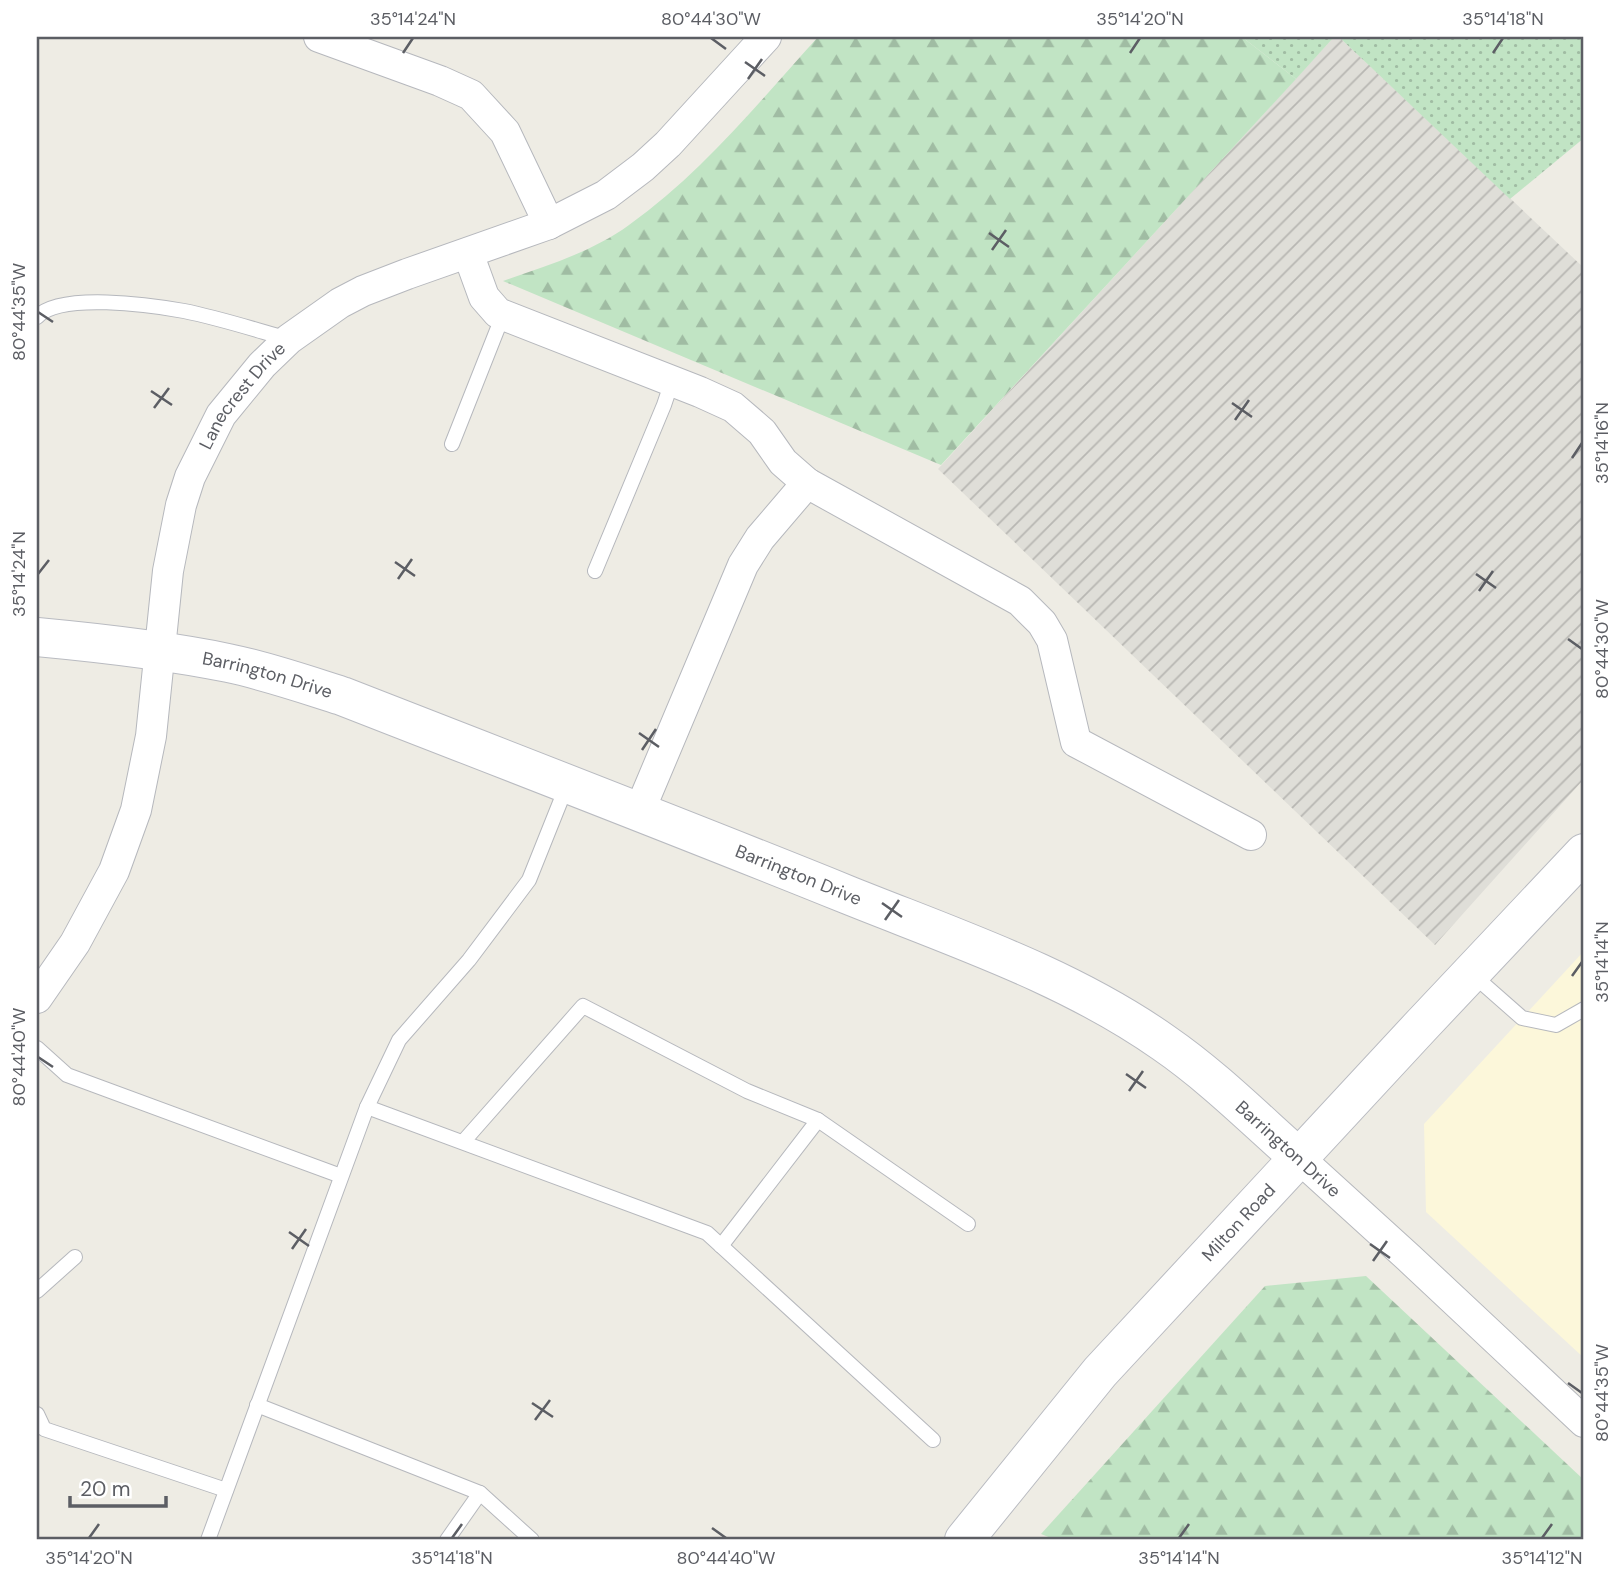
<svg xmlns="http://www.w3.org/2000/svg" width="1621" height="1577" viewBox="0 0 1621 1577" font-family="'DM Sans',sans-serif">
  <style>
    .commercial { fill: #fcf7da }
    .industrial { fill: url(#industrial-furrows) }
    .forest { fill: url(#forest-firs) }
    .park { fill: url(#park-dots) }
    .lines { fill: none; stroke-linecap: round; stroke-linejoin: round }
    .lane-casing { stroke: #b6b8bd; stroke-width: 16 }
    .street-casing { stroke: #b6b8bd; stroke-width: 32 }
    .secondary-casing { stroke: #b9bbc1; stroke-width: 40 }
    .lane { stroke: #fff; stroke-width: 14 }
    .street { stroke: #fff; stroke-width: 30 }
    .secondary { stroke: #fff; stroke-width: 38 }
    .ticks { fill: none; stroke: #5c5e64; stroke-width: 2.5 }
    .labels { text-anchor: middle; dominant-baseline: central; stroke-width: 5; stroke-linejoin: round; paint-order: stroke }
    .street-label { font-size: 18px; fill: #5c5e64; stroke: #fff }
    .neatline { fill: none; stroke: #5c5e64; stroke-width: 2.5 }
    .ticks-label { font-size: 18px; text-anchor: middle; fill: #5c5e64 }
  </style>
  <defs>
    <pattern id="industrial-furrows" width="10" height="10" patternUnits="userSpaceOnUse" patternTransform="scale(1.75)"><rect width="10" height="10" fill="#dfded8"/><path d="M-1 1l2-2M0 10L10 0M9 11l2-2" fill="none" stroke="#b8b7b3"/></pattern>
    <pattern id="forest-firs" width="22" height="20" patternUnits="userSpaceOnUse" patternTransform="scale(1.75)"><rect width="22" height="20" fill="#c1e4c4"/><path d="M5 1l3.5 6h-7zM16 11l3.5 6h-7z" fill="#a0bca3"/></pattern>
    <pattern id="park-dots" width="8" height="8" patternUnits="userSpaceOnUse" patternTransform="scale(1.75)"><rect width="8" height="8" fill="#c1e4c4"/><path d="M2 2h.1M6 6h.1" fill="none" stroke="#a0bca3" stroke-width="1.8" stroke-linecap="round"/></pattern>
  </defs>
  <rect width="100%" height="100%" fill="#eeece4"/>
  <!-- commercial -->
  <path class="commercial" d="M 1584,951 L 1584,1358 L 1426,1212 L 1424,1124 Z"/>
  <!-- industrial -->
  <path class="industrial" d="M 1334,37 L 1339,37 L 1584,268 L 1584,779 L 1435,945 L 938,469 Z"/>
  <!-- forest -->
  <g class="forest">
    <path d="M 818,37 L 1242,37 L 1296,79 L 941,465 L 503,281 C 546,266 592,252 629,225 C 702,173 759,102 818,37 Z"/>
    <path d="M 1366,1276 L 1584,1480 L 1584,1540 L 1056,1540 L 1041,1534 L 1265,1286 Z"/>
  </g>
  <!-- park -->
  <g class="park">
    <path d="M 1242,37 L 1334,37 L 1296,79 Z"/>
    <path d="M 1339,37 L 1584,37 L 1584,138 L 1510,199 Z"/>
  </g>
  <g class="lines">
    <!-- lane casing -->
    <g class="lane-casing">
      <g id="lane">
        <path d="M 37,317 C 60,292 151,305 184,311 C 219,318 253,329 288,339"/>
        <path d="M 452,444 L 503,315"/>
        <path d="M 595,571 L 664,405 L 672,381"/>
        <path d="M 567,785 L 529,880 L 469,960 L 399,1040 L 367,1107 L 707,1233 L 933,1440"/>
        <path d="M 1472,974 L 1522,1018 L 1556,1025 L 1584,1009"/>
        <path d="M 37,1048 L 67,1075 L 341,1176"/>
        <path d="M 818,1120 L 968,1224"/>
        <path d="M 463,1142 L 583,1006 L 747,1091 L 818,1120 L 721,1246"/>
        <path d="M 37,1291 L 75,1257"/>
        <path d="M 257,1405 L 480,1493 L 532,1540"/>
        <path d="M 37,1414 L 44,1429 L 226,1490"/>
        <path d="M 208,1540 L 367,1107"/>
        <path d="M 447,1540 L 480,1493"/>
      </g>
    </g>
    <!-- street casing -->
    <g class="street-casing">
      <g id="street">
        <path d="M 319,37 L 440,81 L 471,95 L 505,132 L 549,224"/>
        <path d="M 468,253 L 484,297 L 498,313 L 700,392 L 733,407 L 762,432 L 783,462 L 807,483 L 1020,601 L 1042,623 L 1052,640 L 1076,742 L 1251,835"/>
        <path d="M 639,812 L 743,565 L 760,538 L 807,483"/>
        <path id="s1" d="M 37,998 L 75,943 L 114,871 L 136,810 L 151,736 L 168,571 L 181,505 L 190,477 L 221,415 L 262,365 L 289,339 L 340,303 L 363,291 L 407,274 L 549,224 L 606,195 L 643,167 L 668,144 L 766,37"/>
        <path d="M 1299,1158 L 1409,1258 L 1584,1422"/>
      </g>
    </g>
    <!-- secondary casing -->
    <g class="secondary-casing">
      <g id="secondary">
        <path id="s2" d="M 37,637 C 101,643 165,650 228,663 C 267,671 304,684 342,696 C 511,762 680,827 848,895 C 955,938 1069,976 1164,1043 C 1212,1076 1255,1119 1299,1158"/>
        <path id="s3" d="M 964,1540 L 1100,1372 L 1420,1027 L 1584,853"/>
      </g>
    </g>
    <!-- lane -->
    <use href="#lane" class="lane"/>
    <!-- street -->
    <use href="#street" class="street"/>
    <!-- secondary -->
    <use href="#secondary" class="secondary"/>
  </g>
  <!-- ticks -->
  <path class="ticks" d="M 711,38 L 726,49M 403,53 L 413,38M 1130,53 L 1140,38M 1493,53 L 1503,38M 745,62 L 765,76M 748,79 L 762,59M 989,233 L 1009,247M 992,250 L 1006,230M 38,312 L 53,322M 151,391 L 172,405M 1232,403 L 1252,417M 154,408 L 169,388M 1235,420 L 1249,400M 1572,458 L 1582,443M 395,562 L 415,576M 38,574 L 49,560M 1476,574 L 1496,588M 398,579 L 412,559M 1479,591 L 1493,571M 1568,639 L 1582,649M 639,733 L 659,747M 642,750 L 656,729M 882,903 L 902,917M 885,920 L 899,900M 1572,976 L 1582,962M 38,1057 L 53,1067M 1126,1074 L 1146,1088M 1129,1091 L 1143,1071M 289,1232 L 309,1246M 1370,1244 L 1390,1258M 292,1249 L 306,1229M 1373,1261 L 1387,1241M 1568,1383 L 1582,1393M 532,1403 L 553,1417M 535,1420 L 550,1400M 712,1528 L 726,1538M 89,1538 L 99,1524M 452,1538 L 462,1524M 1179,1538 L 1189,1524M 1542,1538 L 1552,1524"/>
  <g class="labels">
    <!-- street labels -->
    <g class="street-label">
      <text stroke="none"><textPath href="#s1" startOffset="649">Lanecrest Drive</textPath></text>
      <text stroke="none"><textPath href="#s2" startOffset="234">Barrington Drive</textPath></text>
      <text stroke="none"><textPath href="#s2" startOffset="802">Barrington Drive</textPath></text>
      <text transform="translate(1288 1149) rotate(42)">Barrington Drive</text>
      <text stroke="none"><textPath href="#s3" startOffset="420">Milton Road</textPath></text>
    </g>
  </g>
  <!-- border -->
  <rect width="1621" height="1577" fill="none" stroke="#ffffff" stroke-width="77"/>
  <!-- scale -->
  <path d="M70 1496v10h96v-10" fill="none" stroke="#5c5e64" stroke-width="3.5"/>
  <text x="80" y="1496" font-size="21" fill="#5c5e64" stroke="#ffffff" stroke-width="5" paint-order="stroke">20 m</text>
  <rect x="38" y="38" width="1544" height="1500" class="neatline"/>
  <g class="ticks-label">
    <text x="413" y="25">35°14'24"N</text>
    <text x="711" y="25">80°44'30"W</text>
    <text x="1140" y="25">35°14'20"N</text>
    <text x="1503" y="25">35°14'18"N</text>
    <text transform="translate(19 312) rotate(-90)" y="6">80°44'35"W</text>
    <text transform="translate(1602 443) rotate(-90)" y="6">35°14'16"N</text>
    <text transform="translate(19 574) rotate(-90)" y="6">35°14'24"N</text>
    <text transform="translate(1602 649) rotate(-90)" y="6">80°44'30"W</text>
    <text transform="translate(1602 962) rotate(-90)" y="6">35°14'14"N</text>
    <text transform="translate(19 1057) rotate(-90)" y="6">80°44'40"W</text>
    <text transform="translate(1602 1393) rotate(-90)" y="6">80°44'35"W</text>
    <text x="89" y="1564">35°14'20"N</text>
    <text x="452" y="1564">35°14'18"N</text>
    <text x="726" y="1564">80°44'40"W</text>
    <text x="1179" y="1564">35°14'14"N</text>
    <text x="1542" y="1564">35°14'12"N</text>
  </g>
</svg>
